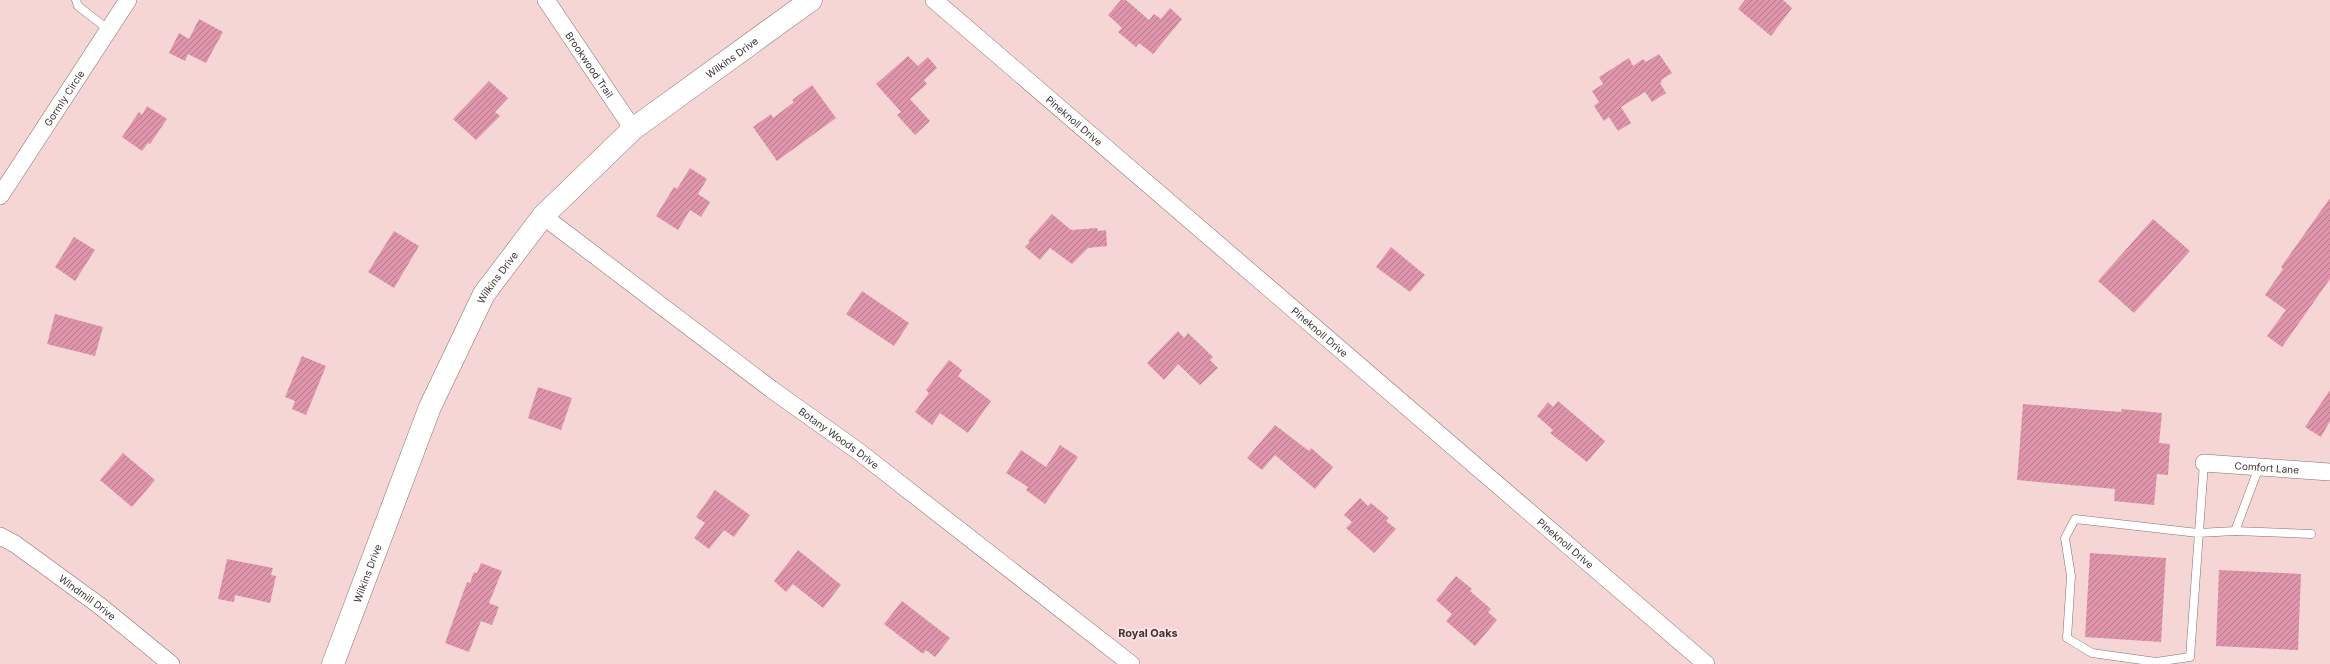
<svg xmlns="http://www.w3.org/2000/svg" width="2330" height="664" viewBox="0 0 2330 664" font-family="Inter,sans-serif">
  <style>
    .building { fill: url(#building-hatch) }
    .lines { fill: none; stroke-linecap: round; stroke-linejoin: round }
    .lane-casing { stroke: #896e6d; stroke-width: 9 }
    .street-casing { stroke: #896e6d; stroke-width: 18 }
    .secondary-casing { stroke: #896e6d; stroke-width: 23 }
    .lane { stroke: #fff; stroke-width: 8 }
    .street { stroke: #fff; stroke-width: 17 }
    .secondary { stroke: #fff; stroke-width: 22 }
    .labels { text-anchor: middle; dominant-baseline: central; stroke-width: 3.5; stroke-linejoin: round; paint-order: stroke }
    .street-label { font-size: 10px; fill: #3f3333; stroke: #fee5e4 }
    .neighbourhood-label { font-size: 11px; font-weight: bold; fill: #3f3333; stroke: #fee5e4 }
  </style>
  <defs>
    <pattern id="building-hatch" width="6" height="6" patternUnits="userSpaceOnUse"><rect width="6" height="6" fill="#de95ac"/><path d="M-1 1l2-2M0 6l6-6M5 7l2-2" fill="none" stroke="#b57a8d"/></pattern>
  </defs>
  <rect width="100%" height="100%" fill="#f5d6d5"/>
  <!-- building -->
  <g class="building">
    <path d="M 1121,0 L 1126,0 L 1149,20 L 1154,14 L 1161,19 L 1170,8 L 1182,19 L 1153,54 L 1139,43 L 1136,47 L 1118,32 L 1122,28 L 1108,15 Z"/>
    <path d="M 1745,0 L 1783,0 L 1792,8 L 1771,36 L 1738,9 Z"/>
    <path d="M 199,19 L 223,32 L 206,63 L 188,54 L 185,61 L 169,53 L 179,33 L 189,39 Z"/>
    <path d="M 1659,54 L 1672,73 L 1661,80 L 1662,82 L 1660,83 L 1666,93 L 1652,102 L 1645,92 L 1621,107 L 1631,123 L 1618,131 L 1609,117 L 1604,121 L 1594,106 L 1599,102 L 1592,91 L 1603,84 L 1599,77 L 1629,58 L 1633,66 L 1643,59 L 1646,62 Z"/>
    <path d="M 908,56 L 918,66 L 928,57 L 937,68 L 924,80 L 927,84 L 910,99 L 930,121 L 915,135 L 897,115 L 901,112 L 876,84 Z"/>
    <path d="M 489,81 L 508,98 L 495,112 L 500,116 L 476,140 L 453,119 Z"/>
    <path d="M 812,85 L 836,118 L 777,161 L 753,127 L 771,114 L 773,118 L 794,102 L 792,100 Z"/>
    <path d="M 147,106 L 167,119 L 150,144 L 148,143 L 142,151 L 122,137 L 139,112 L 142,115 Z"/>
    <path d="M 690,168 L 707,179 L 698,194 L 710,202 L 701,217 L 690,210 L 678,230 L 656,216 L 674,187 L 677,189 Z"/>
    <path d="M 2330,198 L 2330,279 L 2282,347 L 2267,336 L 2286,310 L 2265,295 L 2283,269 L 2281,267 Z"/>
    <path d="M 1052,214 L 1071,230 L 1097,228 L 1098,231 L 1106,230 L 1107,246 L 1088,248 L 1072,264 L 1050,248 L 1040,260 L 1025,247 L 1030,242 L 1028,241 Z"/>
    <path d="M 2153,219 L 2190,251 L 2134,313 L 2098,281 Z"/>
    <path d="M 394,231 L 419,246 L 394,288 L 368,272 Z"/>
    <path d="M 74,237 L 95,250 L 75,281 L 55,267 Z"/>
    <path d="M 1391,247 L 1425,275 L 1410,292 L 1376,267 Z"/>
    <path d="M 862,291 L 909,323 L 894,346 L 846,314 Z"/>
    <path d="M 55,314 L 103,327 L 95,356 L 47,344 Z"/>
    <path d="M 1178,331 L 1184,338 L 1188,333 L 1213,357 L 1210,360 L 1218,368 L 1200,385 L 1178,364 L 1164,380 L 1147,363 Z"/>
    <path d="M 302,356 L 326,366 L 306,415 L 292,409 L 295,401 L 285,397 Z"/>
    <path d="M 949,360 L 962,370 L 958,376 L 991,401 L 968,433 L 940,413 L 932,425 L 915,412 L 929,393 L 926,390 Z"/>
    <path d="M 538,387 L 572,398 L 561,430 L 528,418 Z"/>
    <path d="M 2330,390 L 2330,421 L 2321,437 L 2305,427 Z"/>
    <path d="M 1558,401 L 1605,441 L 1587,462 L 1550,433 L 1553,430 L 1537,416 L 1548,402 L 1553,407 Z"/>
    <path d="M 2023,404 L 2121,412 L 2122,409 L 2162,413 L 2159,443 L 2170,444 L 2168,475 L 2157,474 L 2154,505 L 2114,501 L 2115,489 L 2017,480 Z"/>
    <path d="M 1275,425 L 1309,451 L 1311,448 L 1333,467 L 1315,489 L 1275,455 L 1262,470 L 1247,458 Z"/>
    <path d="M 1060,445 L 1078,457 L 1045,504 L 1026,490 L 1028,487 L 1006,473 L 1021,450 L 1046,467 Z"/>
    <path d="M 123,453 L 155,480 L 132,507 L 100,480 Z"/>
    <path d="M 715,490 L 750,515 L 734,537 L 724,530 L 709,549 L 694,538 L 705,523 L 696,517 Z"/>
    <path d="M 1360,498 L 1368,506 L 1371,503 L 1389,518 L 1386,521 L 1396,529 L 1374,553 L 1346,528 L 1352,522 L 1344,515 Z"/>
    <path d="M 798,550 L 841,585 L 823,608 L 793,584 L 786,592 L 774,581 Z"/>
    <path d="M 2090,553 L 2166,558 L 2161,642 L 2085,637 Z"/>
    <path d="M 227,559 L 273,568 L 271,575 L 276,576 L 270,603 L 235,595 L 234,602 L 218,599 Z"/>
    <path d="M 481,563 L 502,571 L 489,603 L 499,607 L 492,625 L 481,621 L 469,652 L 445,643 L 467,582 L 470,583 L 474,572 L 477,573 Z"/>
    <path d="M 2219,570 L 2301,574 L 2298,650 L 2216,646 Z"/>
    <path d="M 1456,576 L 1472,589 L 1470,591 L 1491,609 L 1488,612 L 1497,620 L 1475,646 L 1446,621 L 1452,614 L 1436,600 Z"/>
    <path d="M 902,601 L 950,638 L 935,657 L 926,650 L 923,654 L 884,624 Z"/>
  </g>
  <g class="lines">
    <!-- lane casing -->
    <g class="lane-casing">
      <g id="lane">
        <path d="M 76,0 L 78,6 L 109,30"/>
        <path d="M 2204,463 L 2190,657 L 2156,662 L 2092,653 L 2067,638 L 2071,576 L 2065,538 L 2075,519 L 2198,533 L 2235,531 L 2259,467"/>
        <path d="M 2235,531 L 2311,534"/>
      </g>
    </g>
    <!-- street casing -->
    <g class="street-casing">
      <g id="street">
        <path id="s1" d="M 546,0 L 633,129"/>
        <path id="s2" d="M 934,0 L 1706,664"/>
        <path id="s3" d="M 0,196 L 128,0"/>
        <path id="s4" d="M 543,216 L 771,389 L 858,451 L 1131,664"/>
        <path id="s5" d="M 2204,463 L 2330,472"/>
        <path id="s6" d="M 0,536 L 15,544 L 100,606 L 171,664"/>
      </g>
    </g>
    <!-- secondary casing -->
    <g class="secondary-casing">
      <g id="secondary">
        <path id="s7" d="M 333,664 L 430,407 L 484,294 L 543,216 L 633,129 L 811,0"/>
      </g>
    </g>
    <!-- lane -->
    <use href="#lane" class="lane"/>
    <!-- street -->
    <use href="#street" class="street"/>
    <!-- secondary -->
    <use href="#secondary" class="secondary"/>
  </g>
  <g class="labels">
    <!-- street labels -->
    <g class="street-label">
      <text stroke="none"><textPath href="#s7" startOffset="745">Wilkins Drive</textPath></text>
      <text stroke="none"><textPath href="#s1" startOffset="78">Brookwood Trail</textPath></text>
      <text stroke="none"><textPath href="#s3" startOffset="117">Gormly Circle</textPath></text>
      <text stroke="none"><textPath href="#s2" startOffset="185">Pineknoll Drive</textPath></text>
      <text stroke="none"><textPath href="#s7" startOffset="421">Wilkins Drive</textPath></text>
      <text stroke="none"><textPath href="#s2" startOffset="509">Pineknoll Drive</textPath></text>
      <text stroke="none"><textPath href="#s4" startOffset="370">Botany Woods Drive</textPath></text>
      <text stroke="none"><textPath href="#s5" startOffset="63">Comfort Lane</textPath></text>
      <text stroke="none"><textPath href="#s2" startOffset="833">Pineknoll Drive</textPath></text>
      <text stroke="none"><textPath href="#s7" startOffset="97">Wilkins Drive</textPath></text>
      <text stroke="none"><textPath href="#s6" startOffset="107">Windmill Drive</textPath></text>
    </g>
    <!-- neighbourhood labels -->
    <g class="neighbourhood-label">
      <text x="1148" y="633">Royal Oaks</text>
    </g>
  </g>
</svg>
